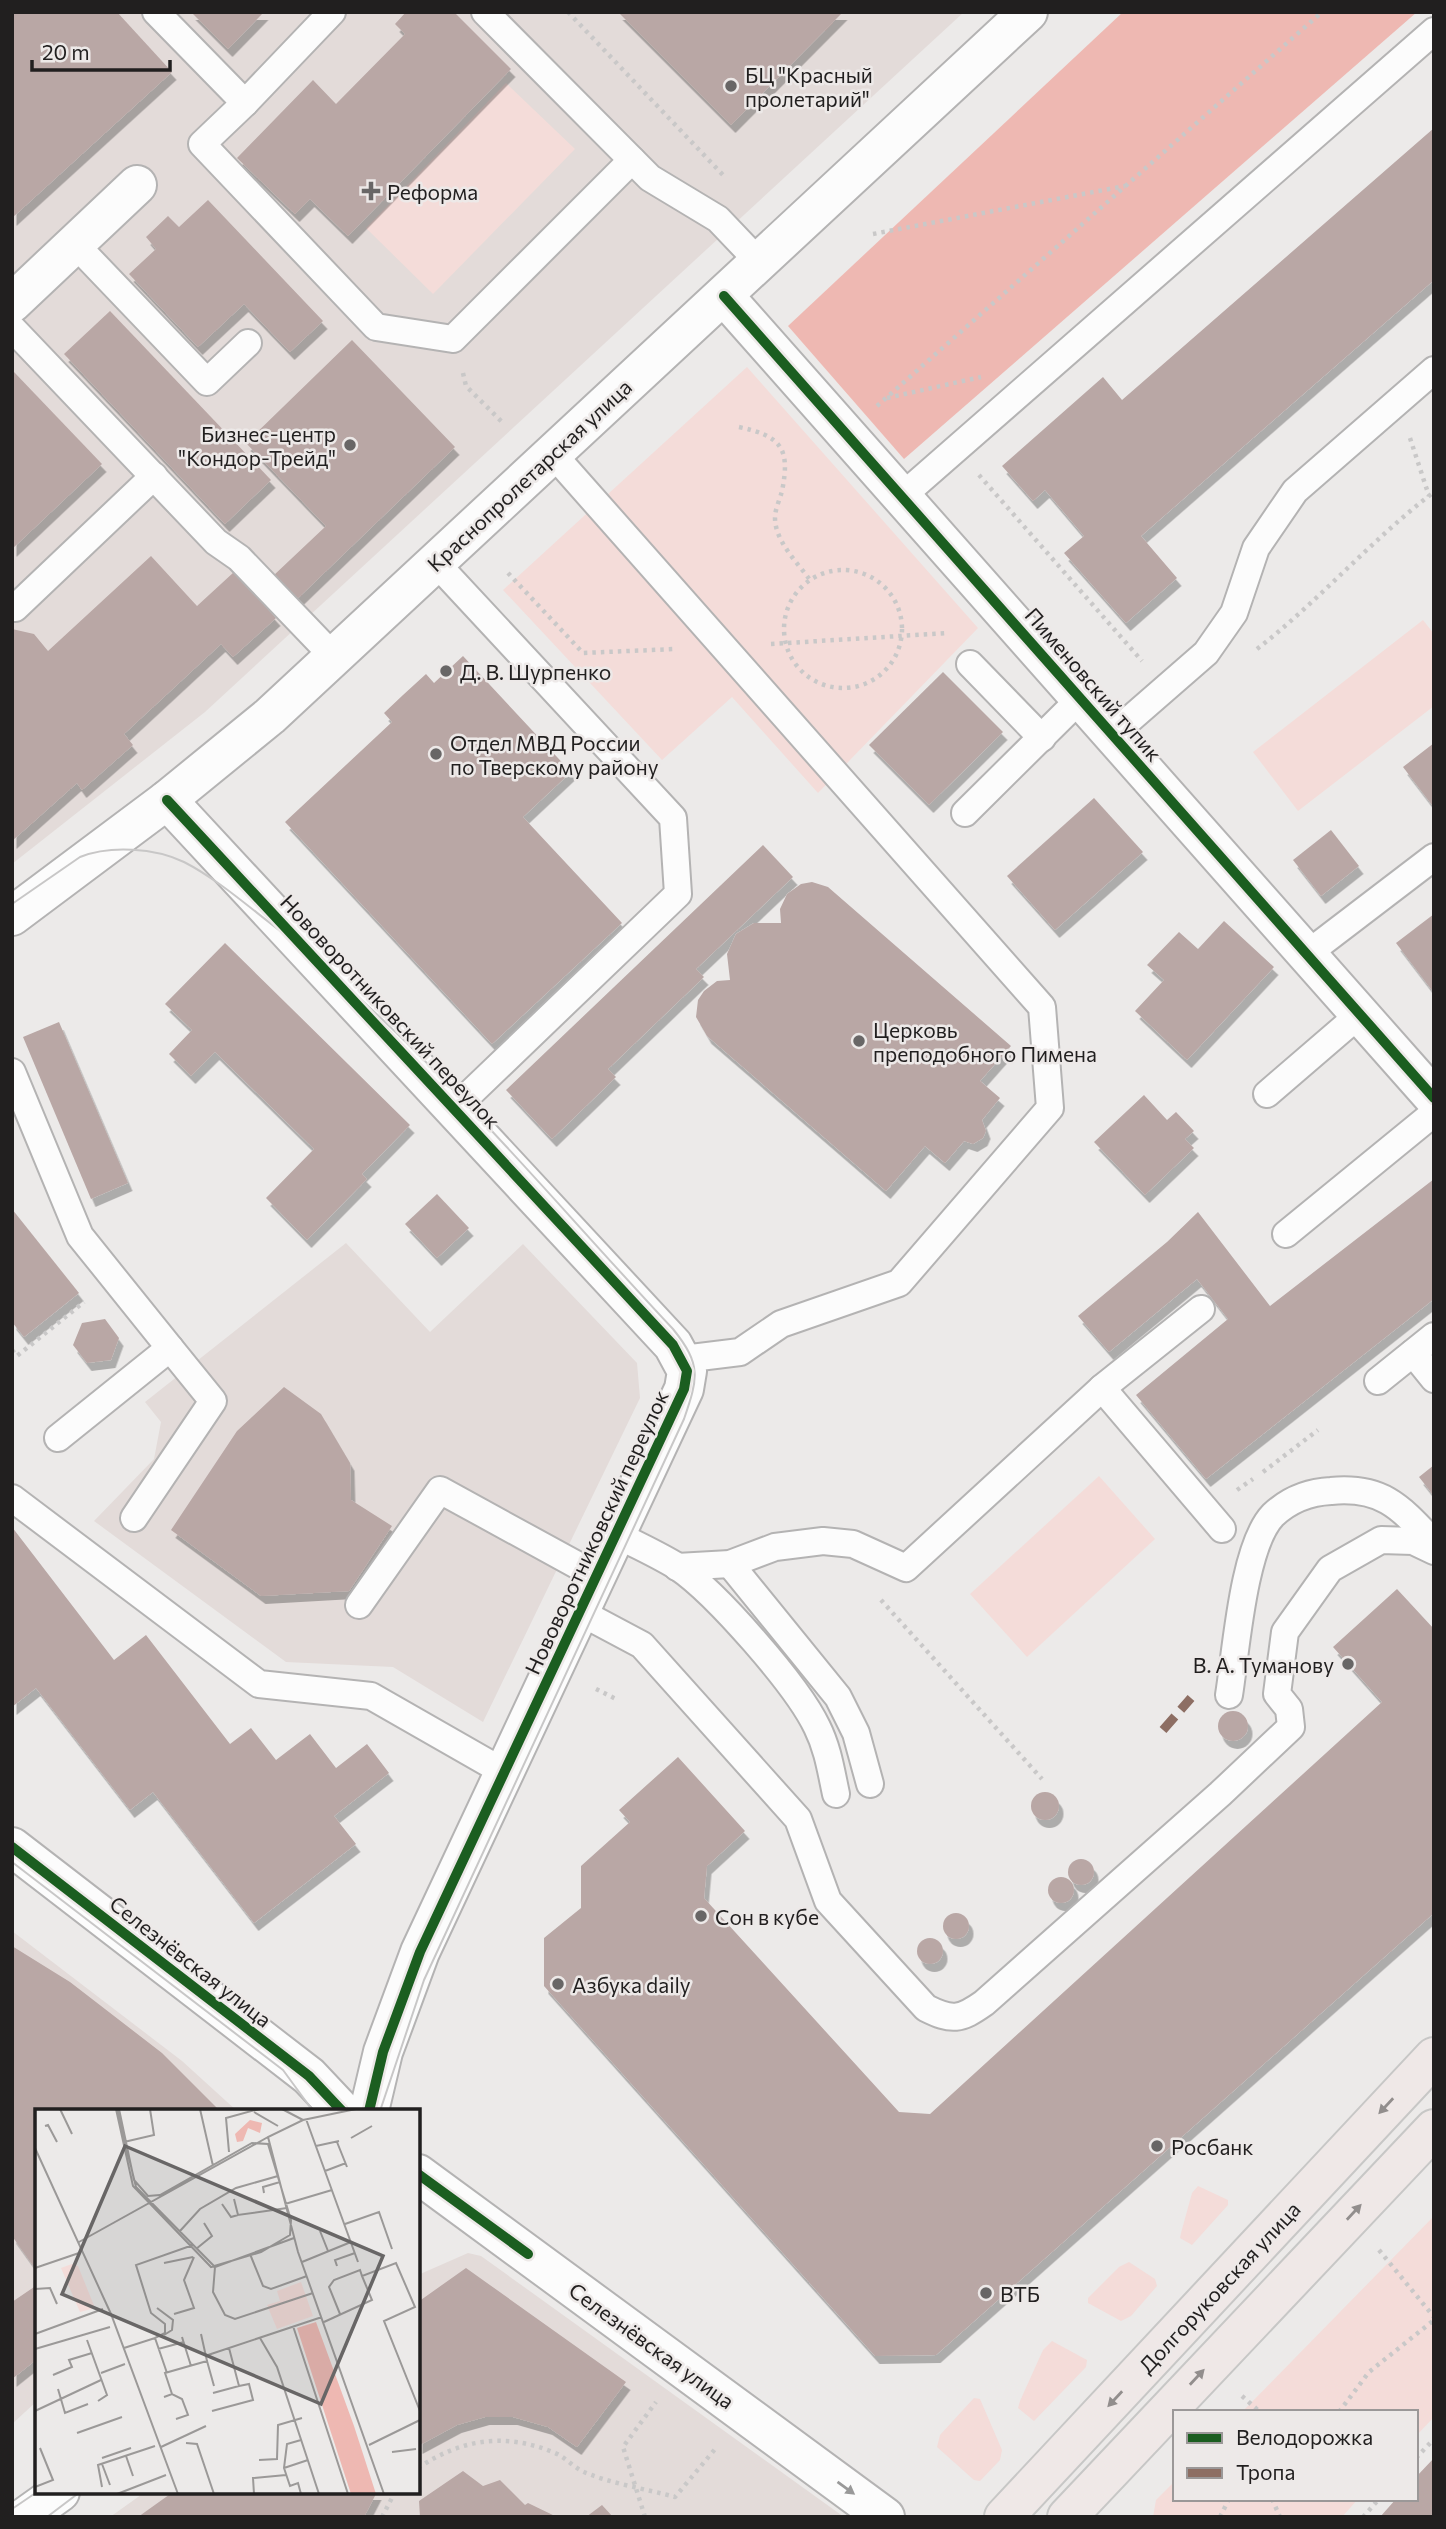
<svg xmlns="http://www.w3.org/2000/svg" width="1446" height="2529" viewBox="0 0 1446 2529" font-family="Commissioner,sans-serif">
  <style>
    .built { fill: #e3dbd9 }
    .green { fill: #f4dcd9 }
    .forest { fill: #eeb8b2 }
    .building { fill: #b9a7a5; filter: url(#shadow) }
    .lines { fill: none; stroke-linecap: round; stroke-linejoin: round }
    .lane-casing { stroke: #b4b3b3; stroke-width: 30 }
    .street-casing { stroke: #b4b3b3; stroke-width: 42 }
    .secondary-casing { stroke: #b4b3b3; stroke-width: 42 }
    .primary-casing { stroke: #c7c7c6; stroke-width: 42 }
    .path { stroke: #c9c8c8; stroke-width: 4.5; stroke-dasharray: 3.5 5; stroke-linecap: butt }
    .lane { stroke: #fcfcfc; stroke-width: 26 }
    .street { stroke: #fcfcfc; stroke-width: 38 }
    .secondary { stroke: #fcfcfc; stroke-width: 38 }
    .primary { stroke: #efe8e7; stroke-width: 38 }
    .tram { stroke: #c8c7c7; stroke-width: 2 }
    .quiet { stroke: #8d6e63; stroke-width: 9; stroke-dasharray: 18 9; stroke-linecap: butt }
    .cycleway-casing { stroke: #ede9e8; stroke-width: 15 }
    .cycleway { stroke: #1b5e20; stroke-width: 10 }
    .oneway { fill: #928e8d }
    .oneway2 { fill: #999 }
    .poi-dot { fill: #686666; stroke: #ede9e8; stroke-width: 2.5 }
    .labels { text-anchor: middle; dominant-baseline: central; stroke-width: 5; stroke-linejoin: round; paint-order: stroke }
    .poi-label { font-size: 21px; fill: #211f1f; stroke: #ede9e8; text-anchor: start }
    .street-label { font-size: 21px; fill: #211f1f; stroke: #ede9e8 }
    .inset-road { fill: none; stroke: #9b9998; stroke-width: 2 }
    .view { fill: #686666; fill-opacity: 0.15; stroke: #686666; stroke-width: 3.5 }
    .inset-edge { fill: none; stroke: #211f1f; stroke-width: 3.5 }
  </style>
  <defs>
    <filter id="shadow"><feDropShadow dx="4.5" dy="8" stdDeviation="0" flood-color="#0004"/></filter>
  </defs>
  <rect width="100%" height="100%" fill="#eceae9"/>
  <!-- built -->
  <g class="built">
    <path d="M 12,12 L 964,12 L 205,712 L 12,864 Z"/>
    <path d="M 346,1243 L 430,1332 L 523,1244 L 637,1363 L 640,1398 L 483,1722 L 393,1667 L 286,1662 L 94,1521 L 154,1459 L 161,1422 L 145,1402 Z"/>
    <path d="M 12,1931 L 182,2061 L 237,2111 L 37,2111 L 37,2401 L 12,2424 Z"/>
    <path d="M 468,2253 L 481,2256 L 844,2517 L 110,2517 L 145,2492 L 418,2492 L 418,2275 Z"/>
  </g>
  <!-- green -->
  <g class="green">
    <path d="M 506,83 L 575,149 L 433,294 L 366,228 Z"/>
    <path d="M 747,367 L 978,628 L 818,793 L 732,697 L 662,760 L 503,590 Z"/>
    <path d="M 1423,620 L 1434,634 L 1434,706 L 1298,811 L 1253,752 Z"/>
    <path d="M 1099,1476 L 1155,1539 L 1027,1657 L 970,1594 Z"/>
    <path d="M 1198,2186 L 1228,2200 L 1228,2205 L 1192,2245 L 1180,2238 L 1181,2233 L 1192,2193 Z"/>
    <path d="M 1434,2216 L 1434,2417 L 1416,2436 L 1416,2412 L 1242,2412 Z"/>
    <path d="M 1129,2262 L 1155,2279 L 1157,2286 L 1131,2316 L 1121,2321 L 1088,2303 L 1088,2298 L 1119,2267 Z"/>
    <path d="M 1052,2341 L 1087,2360 L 1086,2367 L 1034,2421 L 1018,2408 L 1020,2401 L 1043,2350 Z"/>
    <path d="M 974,2398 L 980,2399 L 1002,2450 L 1000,2460 L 980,2481 L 974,2480 L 937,2447 L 940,2435 Z"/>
    <path d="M 1175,2481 L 1175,2499 L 1358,2499 L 1342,2517 L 1153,2517 L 1156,2500 Z"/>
  </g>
  <!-- forest -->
  <path class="forest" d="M 1123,12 L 1417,12 L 904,459 L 788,326 Z"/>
  <!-- building -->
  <g class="building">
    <path d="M 12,12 L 117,12 L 172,72 L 12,218 Z"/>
    <path d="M 191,12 L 264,12 L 228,49 Z"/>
    <path d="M 406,12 L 454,12 L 511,69 L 348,236 L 310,199 L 295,214 L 237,158 L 313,80 L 336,104 L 405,34 L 395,24 Z"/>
    <path d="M 618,12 L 843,12 L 731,125 Z"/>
    <path d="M 1434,128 L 1434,280 L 1141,536 L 1177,578 L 1126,623 L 1064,553 L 1084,536 L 1045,490 L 1033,501 L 1002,466 L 1103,377 L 1122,400 Z"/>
    <path d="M 208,200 L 323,321 L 290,352 L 244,304 L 198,347 L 129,274 L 156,249 L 146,237 L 168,216 L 179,227 Z"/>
    <path d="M 110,311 L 271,480 L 225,524 L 64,354 Z"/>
    <path d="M 352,340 L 455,447 L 296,600 L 273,576 L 326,526 L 246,443 Z"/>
    <path d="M 14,372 L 102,464 L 12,549 L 12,374 Z"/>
    <path d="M 151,556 L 197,606 L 234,572 L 276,618 L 233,657 L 221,644 L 124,734 L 133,745 L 82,790 L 77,783 L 12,841 L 12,629 L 34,634 L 48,651 Z"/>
    <path d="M 463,656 L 571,772 L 523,817 L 622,923 L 492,1044 L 285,822 L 392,722 L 384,713 L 403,695 L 426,674 L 434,683 Z"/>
    <path d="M 943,672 L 1003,732 L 929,805 L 869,745 Z"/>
    <path d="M 1434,743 L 1434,803 L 1432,805 L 1403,767 Z"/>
    <path d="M 1094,798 L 1143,852 L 1055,930 L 1007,876 Z"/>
    <path d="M 1331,830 L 1359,866 L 1321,896 L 1293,860 Z"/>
    <path d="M 763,845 L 793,877 L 696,969 L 704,977 L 608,1069 L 616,1077 L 552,1139 L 506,1090 Z"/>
    <path d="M 812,882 L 828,887 L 1011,1046 L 980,1081 L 1000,1098 L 982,1120 L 986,1131 L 983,1138 L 973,1144 L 964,1141 L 945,1163 L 925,1146 L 886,1191 L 707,1036 L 696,1017 L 698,1000 L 704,991 L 717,981 L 730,980 L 727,954 L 736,934 L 754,923 L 781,923 L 780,909 L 787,894 L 801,884 Z"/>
    <path d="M 1434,914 L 1434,993 L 1396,943 Z"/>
    <path d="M 1224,921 L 1274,967 L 1187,1060 L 1135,1011 L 1164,980 L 1147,965 L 1179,932 L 1198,949 Z"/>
    <path d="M 225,943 L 410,1125 L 362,1174 L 367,1179 L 307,1240 L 266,1198 L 314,1149 L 215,1052 L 191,1076 L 169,1054 L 192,1030 L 165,1004 Z"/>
    <path d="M 59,1022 L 128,1183 L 91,1199 L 23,1037 Z"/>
    <path d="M 1144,1095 L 1167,1120 L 1176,1112 L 1194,1131 L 1185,1139 L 1194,1148 L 1145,1195 L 1094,1142 Z"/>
    <path d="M 1434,1179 L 1434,1299 L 1206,1479 L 1136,1395 L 1228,1319 L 1197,1279 L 1109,1352 L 1078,1316 L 1167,1242 L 1198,1212 L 1270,1306 Z"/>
    <path d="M 437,1194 L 469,1228 L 437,1258 L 405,1224 Z"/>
    <path d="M 12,1209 L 79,1293 L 24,1337 L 12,1322 Z"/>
    <path d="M 105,1319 L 119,1338 L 111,1360 L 87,1363 L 73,1345 L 82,1323 Z"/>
    <path d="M 284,1387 L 321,1414 L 350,1463 L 351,1500 L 392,1526 L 349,1591 L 261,1596 L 171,1530 L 237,1431 Z"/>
    <path d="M 1434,1465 L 1434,1496 L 1419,1477 Z"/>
    <path d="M 12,1527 L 114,1660 L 146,1635 L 230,1744 L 251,1728 L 276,1760 L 310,1734 L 336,1768 L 367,1744 L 389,1773 L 334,1816 L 356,1844 L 254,1923 L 153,1792 L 130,1810 L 36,1688 L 12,1707 Z"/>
    <path d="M 1397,1589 L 1434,1629 L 1434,1913 L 936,2355 L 875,2356 L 544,1986 L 544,1938 L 581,1908 L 581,1866 L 630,1822 L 619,1810 L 678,1757 L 745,1831 L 707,1866 L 704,1898 L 899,2112 L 930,2114 L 1382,1702 L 1333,1647 Z"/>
    <circle cx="1233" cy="1726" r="15"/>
    <circle cx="1045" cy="1806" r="14"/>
    <circle cx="1081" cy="1872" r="13"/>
    <circle cx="1061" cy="1890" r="13"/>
    <circle cx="956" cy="1926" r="13"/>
    <circle cx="930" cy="1951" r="13"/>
    <path d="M 12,1946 L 70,1982 L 162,2053 L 220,2111 L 37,2111 L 37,2271 L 12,2236 Z"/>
    <path d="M 466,2268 L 626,2382 L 577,2447 L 548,2427 L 513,2417 L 485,2417 L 457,2425 L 418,2446 L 418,2302 Z"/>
    <path d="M 37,2285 L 37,2359 L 12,2379 L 12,2302 Z"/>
    <path d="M 1434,2458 L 1434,2517 L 1380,2517 L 1396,2499 L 1416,2499 L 1416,2477 Z"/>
    <path d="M 463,2471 L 483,2486 L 500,2480 L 525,2505 L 528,2503 L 557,2517 L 420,2517 L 419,2501 Z"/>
    <path d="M 173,2492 L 377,2492 L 364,2517 L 138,2517 Z"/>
    <path d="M 602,2505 L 613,2517 L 586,2517 Z"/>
  </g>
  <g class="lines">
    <!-- lane casing -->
    <g class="lane-casing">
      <g id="lane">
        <path d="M 156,12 L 245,103 L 332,12"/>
        <path d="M 485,12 L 650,178 L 718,219 L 759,262"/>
        <path d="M 245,103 L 202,144 L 376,327 L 453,339 L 632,160"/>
        <path d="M 75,244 L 207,382 L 248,343"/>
        <path d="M 12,328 L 216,542 L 239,558 L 334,657"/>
        <path d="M 552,453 L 1042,1007 L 1050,1108 L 899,1283 L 781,1324 L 740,1352 L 683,1359"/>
        <path d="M 900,498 L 1434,31"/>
        <path d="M 435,562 L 673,818 L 678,894 L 455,1108"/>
        <path d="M 15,608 L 154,476"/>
        <path d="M 970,664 L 1042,738"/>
        <path d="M 1113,734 L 1206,653 L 1234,613 L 1256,548 L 1295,491 L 1434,370"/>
        <path d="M 965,813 L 1081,698"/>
        <path d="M 1307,954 L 1434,857"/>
        <path d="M 12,1072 L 80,1236 L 170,1348 L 58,1438"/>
        <path d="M 1267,1094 L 1360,1014"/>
        <path d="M 1286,1234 L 1434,1113"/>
        <path d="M 1413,1353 L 1434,1379"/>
        <path d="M 1378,1381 L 1434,1336"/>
        <path d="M 1102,1388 L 1201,1309"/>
        <path d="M 12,1498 L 259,1684 L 371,1696 L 504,1772"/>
        <path d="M 134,1518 L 213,1401 L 170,1348"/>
        <path d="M 616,1534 C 636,1545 659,1555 678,1567 C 716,1593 797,1685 817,1727 C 828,1749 831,1771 836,1794"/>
        <path d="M 730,1564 L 838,1697 L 856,1733 L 870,1784"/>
        <path d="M 677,1567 L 730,1564 L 775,1547 L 823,1541 L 853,1544 L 906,1568 L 1102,1388 L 1222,1529"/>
        <path d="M 359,1605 L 440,1490 L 597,1576"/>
        <path d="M 580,1612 L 642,1645 L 798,1819 L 828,1901 L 926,2008 C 952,2021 960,2020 984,2003 L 1220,1794 L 1291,1727 L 1289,1709 L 1277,1694 L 1285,1632 L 1330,1569 L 1381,1540 L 1413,1541 L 1434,1551"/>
        <path d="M 1229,1695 C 1236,1652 1243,1546 1273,1515 C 1289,1500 1310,1492 1331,1491 C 1383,1486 1401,1508 1434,1543"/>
      </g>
    </g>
    <!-- street casing -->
    <g class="street-casing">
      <g id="street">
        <path d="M 724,296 L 1434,1098"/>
        <path d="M 12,303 L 137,185"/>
      </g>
    </g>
    <!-- secondary casing -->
    <g class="secondary-casing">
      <g id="secondary">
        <path d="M 167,800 L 673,1345 L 687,1371 L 684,1389 L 420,1952 L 383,2052 L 369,2111"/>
        <path d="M 12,916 L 167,800 L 270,716 L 1028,12"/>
        <path d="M 12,1847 L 309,2076 L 342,2111"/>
        <path d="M 418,2174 L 885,2517"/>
        <path d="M 25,2517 L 60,2492"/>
      </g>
    </g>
    <!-- primary casing -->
    <g class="primary-casing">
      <g id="primary">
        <path d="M 1004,2517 L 1434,2057"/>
        <path d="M 1067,2517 L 1434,2129"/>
      </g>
    </g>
    <!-- path -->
    <g class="path">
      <path d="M 568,12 L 723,175"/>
      <path d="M 873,234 L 1125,186"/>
      <path d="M 463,373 L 466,386 L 502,422"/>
      <path d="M 887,398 L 981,377"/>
      <path d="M 877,406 L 1322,12"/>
      <path d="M 739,427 C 780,436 791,447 782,491 C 780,499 775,509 775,518 C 775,541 797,562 810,580"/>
      <path d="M 1410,438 L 1429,496"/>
      <path d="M 979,475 L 1142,661"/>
      <circle cx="843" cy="629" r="59"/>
      <path d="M 508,573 L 583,653 L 675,649"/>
      <path d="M 771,644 L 948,633"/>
      <path d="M 1257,649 C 1319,601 1371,540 1434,492"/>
      <path d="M 12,1350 L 17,1356 L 84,1302"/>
      <path d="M 1263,1472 L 1318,1430"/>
      <path d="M 1237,1490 L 1253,1479"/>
      <path d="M 881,1600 L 1042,1779"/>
      <path d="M 596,1689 L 616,1699"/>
      <path d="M 1379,2250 L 1434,2317"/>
      <path d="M 1242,2396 L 1260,2412"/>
      <path d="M 1339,2412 L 1369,2372 L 1434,2320"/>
      <path d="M 1416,2458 L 1434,2439"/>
      <path d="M 418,2468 C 461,2439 506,2432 555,2453 C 565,2457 572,2466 582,2471 C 607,2483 647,2489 675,2497 L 716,2448"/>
      <path d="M 1272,2499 L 1280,2517"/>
      <path d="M 382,2517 L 395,2492"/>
      <path d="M 645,2517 L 623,2447 L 656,2402"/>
      <path d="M 1220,2517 L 1229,2499"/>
      <path d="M 1363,2517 L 1379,2499"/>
    </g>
    <!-- lane -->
    <use href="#lane" class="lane"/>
    <!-- street -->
    <use href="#street" class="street"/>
    <!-- secondary -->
    <use href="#secondary" class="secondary"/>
    <!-- primary -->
    <use href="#primary" class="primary"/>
    <!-- tram -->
    <g class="tram">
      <path d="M 12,904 L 80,857 C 110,845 155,848 184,862 C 219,880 251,909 283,933 C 429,1048 546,1194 673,1329 C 702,1365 698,1378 684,1419 L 424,1980 L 380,2111"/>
      <path d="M 12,1862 L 283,2070 L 313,2111"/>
      <path d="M 12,2509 L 37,2492"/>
      <path d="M 47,2517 L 80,2492"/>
    </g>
    <!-- quiet -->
    <path class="quiet" d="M 1163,1730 L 1191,1698"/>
    <!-- cycleway casing -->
    <g class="cycleway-casing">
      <g id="cycleway">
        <path d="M 724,296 L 1434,1098"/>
        <path d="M 167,800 L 673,1345 L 687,1371 L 684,1389 L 420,1952 L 383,2052 L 369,2111"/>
        <path d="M 12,1847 L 309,2076 L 342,2111"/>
        <path d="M 418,2174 L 528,2254"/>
      </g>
    </g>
    <!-- cycleway -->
    <use href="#cycleway" class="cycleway"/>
  </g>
  <!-- one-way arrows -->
  <defs><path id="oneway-solid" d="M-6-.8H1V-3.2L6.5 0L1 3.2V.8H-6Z" transform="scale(1.75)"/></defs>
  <g class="oneway">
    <use href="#oneway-solid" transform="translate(1386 2106) rotate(133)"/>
    <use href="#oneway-solid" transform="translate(1354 2212) rotate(-47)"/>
    <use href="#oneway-solid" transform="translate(1197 2377) rotate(-47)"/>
    <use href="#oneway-solid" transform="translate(1115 2399) rotate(133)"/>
  </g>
  <use class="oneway2" href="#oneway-solid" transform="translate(846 2488) rotate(36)"/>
  <!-- markers -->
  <g class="poi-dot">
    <circle cx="731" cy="86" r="7"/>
    <path d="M367.5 180.5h7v7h7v7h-7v7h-7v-7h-7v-7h7z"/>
    <circle cx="350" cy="445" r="7"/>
    <circle cx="446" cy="671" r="7"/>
    <circle cx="436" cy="754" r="7"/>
    <circle cx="859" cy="1041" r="7"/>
    <circle cx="1348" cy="1664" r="7"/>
    <circle cx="701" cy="1916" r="7"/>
    <circle cx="558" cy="1984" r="7"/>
    <circle cx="1157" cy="2146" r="7"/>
    <circle cx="986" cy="2293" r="7"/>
  </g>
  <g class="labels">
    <!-- poi labels -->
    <g class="poi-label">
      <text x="745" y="74">БЦ "Красный<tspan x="745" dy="24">пролетарий"</tspan></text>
      <text x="387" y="191">Реформа</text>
      <text x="336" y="433" text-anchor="end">Бизнес-центр<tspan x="336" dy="24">"Кондор-Трейд"</tspan></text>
      <text x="460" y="671">Д. В. Шурпенко</text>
      <text x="450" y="742">Отдел МВД России<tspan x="450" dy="24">по Тверскому району</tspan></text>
      <text x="873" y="1029">Церковь<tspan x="873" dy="24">преподобного Пимена</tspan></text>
      <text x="1334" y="1664" text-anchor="end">В. А. Туманову</text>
      <text x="715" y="1916">Сон в кубе</text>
      <text x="572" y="1984">Азбука daily</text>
      <text x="1171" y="2146">Росбанк</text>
      <text x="1000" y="2293">ВТБ</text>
    </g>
    <!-- street labels -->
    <g class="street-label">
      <text transform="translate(529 475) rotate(-43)">Краснопролетарская улица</text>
      <text transform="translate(1094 684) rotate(49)">Пименовский тупик</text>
      <text transform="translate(391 1011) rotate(47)">Нововоротниковский переулок</text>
      <text transform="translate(596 1532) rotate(-65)">Нововоротниковский переулок</text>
      <text transform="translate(191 1961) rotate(38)">Селезнёвская улица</text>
      <text transform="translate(1219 2287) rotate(-47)">Долгоруковская улица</text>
      <text transform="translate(652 2345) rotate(36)">Селезнёвская улица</text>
    </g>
  </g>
  <!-- overview -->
  <g transform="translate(35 2109)">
    <rect width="385" height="385" fill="#eceae9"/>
    <path d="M 37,155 L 43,157 L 60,199 L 45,203 L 26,159 ZM 266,173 L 278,207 L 242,220 L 232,196 L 245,192 L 242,182 Z" fill="#f4dcd9"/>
    <path d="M 215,11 L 227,14 L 225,24 L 213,19 L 208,32 L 202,33 L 200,25 ZM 281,213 L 319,317 L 341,385 L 316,385 L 262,219 Z" fill="#eeb8b2"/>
    <path class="inset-road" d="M 25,0 L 37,25M 81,0 L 98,77 L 176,158 L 226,143 L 255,126 L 256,111 L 233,35 L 217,34 L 125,86 L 113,87 L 99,71 L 84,0M 82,0 L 101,78 L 180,158M 165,0 L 178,57M 247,0 L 268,11M 321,0 L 268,11 L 233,28 L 263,143 L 349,385M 219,3 L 243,17M 271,10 L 323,153M 10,17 L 13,16 L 22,33M 316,29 L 337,17M 89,33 L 119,26 L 115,0M 302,33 L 312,58M 281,37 L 304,32M 0,39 L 76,205 L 143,385M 194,43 L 191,9 L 224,0M 290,62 L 311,54M 229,84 L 228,78 L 245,73M 199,90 L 203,106 L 252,99M 187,95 L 196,108 L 203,106M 250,95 L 297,81M 310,115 L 344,103 L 357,140M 145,122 L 165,100 L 201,79 L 243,67M 285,122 L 293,142M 44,133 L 233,28M 161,140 L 177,127 L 169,114M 215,145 L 228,177 L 236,180 L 272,167M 267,153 L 316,133M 129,154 L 158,148M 302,157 L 300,151 L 320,144M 180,158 L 178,183 L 190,206 L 200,210 L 278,184M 180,158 L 259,129M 0,159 L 44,144M 0,180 L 15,179 L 22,195M 122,199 L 138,211 L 137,221 L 129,226M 139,205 L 159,199 L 149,171 L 159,148M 305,205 L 294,178 L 299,171 L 325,161 L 327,167M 289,213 L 337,191 L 327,167 L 361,154 L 380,198 L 349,212 L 385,302M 258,217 L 313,385M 0,225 L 68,200M 147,228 L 156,257M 120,229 L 130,224 L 130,215 L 116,204 L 101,156 L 158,136M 225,229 L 242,258 L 284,385M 52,231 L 72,286 L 63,292M 89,239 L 120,229 L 132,264M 0,240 L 75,218M 123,240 L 149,233M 173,246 L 287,208M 172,252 L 179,277M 66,264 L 90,255M 18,266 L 37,258 L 34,251 L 57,244M 23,280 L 30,304 L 53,295M 178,284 L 204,277 L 194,239M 137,285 L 130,264 L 172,252 L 166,225M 129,288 L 137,285 L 147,290 L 153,306 L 141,310M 0,302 L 66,271M 177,302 L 218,291 L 214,275 L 204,277M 42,324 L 87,308M 266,331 L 252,335 L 249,359 L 255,377 L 263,374 L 266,385M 151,334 L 162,335 L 179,385M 334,336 L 385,311M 126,338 L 171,317M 357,343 L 381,340M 91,347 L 98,367M 67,349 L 96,339M 224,351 L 242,350 L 243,316 L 267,309M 67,355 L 75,376M 249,359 L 273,351M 0,378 L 18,371 L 5,339M 67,378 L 63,356 L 120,337M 82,385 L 131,366M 219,385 L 218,369 L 251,366"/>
    <path class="view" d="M 90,37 L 348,147 L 286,295 L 27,185 Z"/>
    <rect width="385" height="385" class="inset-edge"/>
  </g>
  <!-- border -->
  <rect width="1446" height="2529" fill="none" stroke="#211f1f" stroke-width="28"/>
  <!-- legend -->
  <rect x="1173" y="2410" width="245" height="91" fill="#ede9e8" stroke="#9b9898" stroke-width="2"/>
  <rect x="1187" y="2433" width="35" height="10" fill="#1b5e20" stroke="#9b9898" stroke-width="2"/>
  <text x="1236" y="2445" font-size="21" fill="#211f1f">Велодорожка</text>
  <rect x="1187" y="2468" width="35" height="10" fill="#8d6e63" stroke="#9b9898" stroke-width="2"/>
  <text x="1236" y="2480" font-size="21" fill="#211f1f">Тропа</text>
  <!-- scale -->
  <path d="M32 60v10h138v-10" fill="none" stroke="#211f1f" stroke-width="3.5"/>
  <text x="42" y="60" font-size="21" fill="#211f1f" stroke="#ede9e8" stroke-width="5" paint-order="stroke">20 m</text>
</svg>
